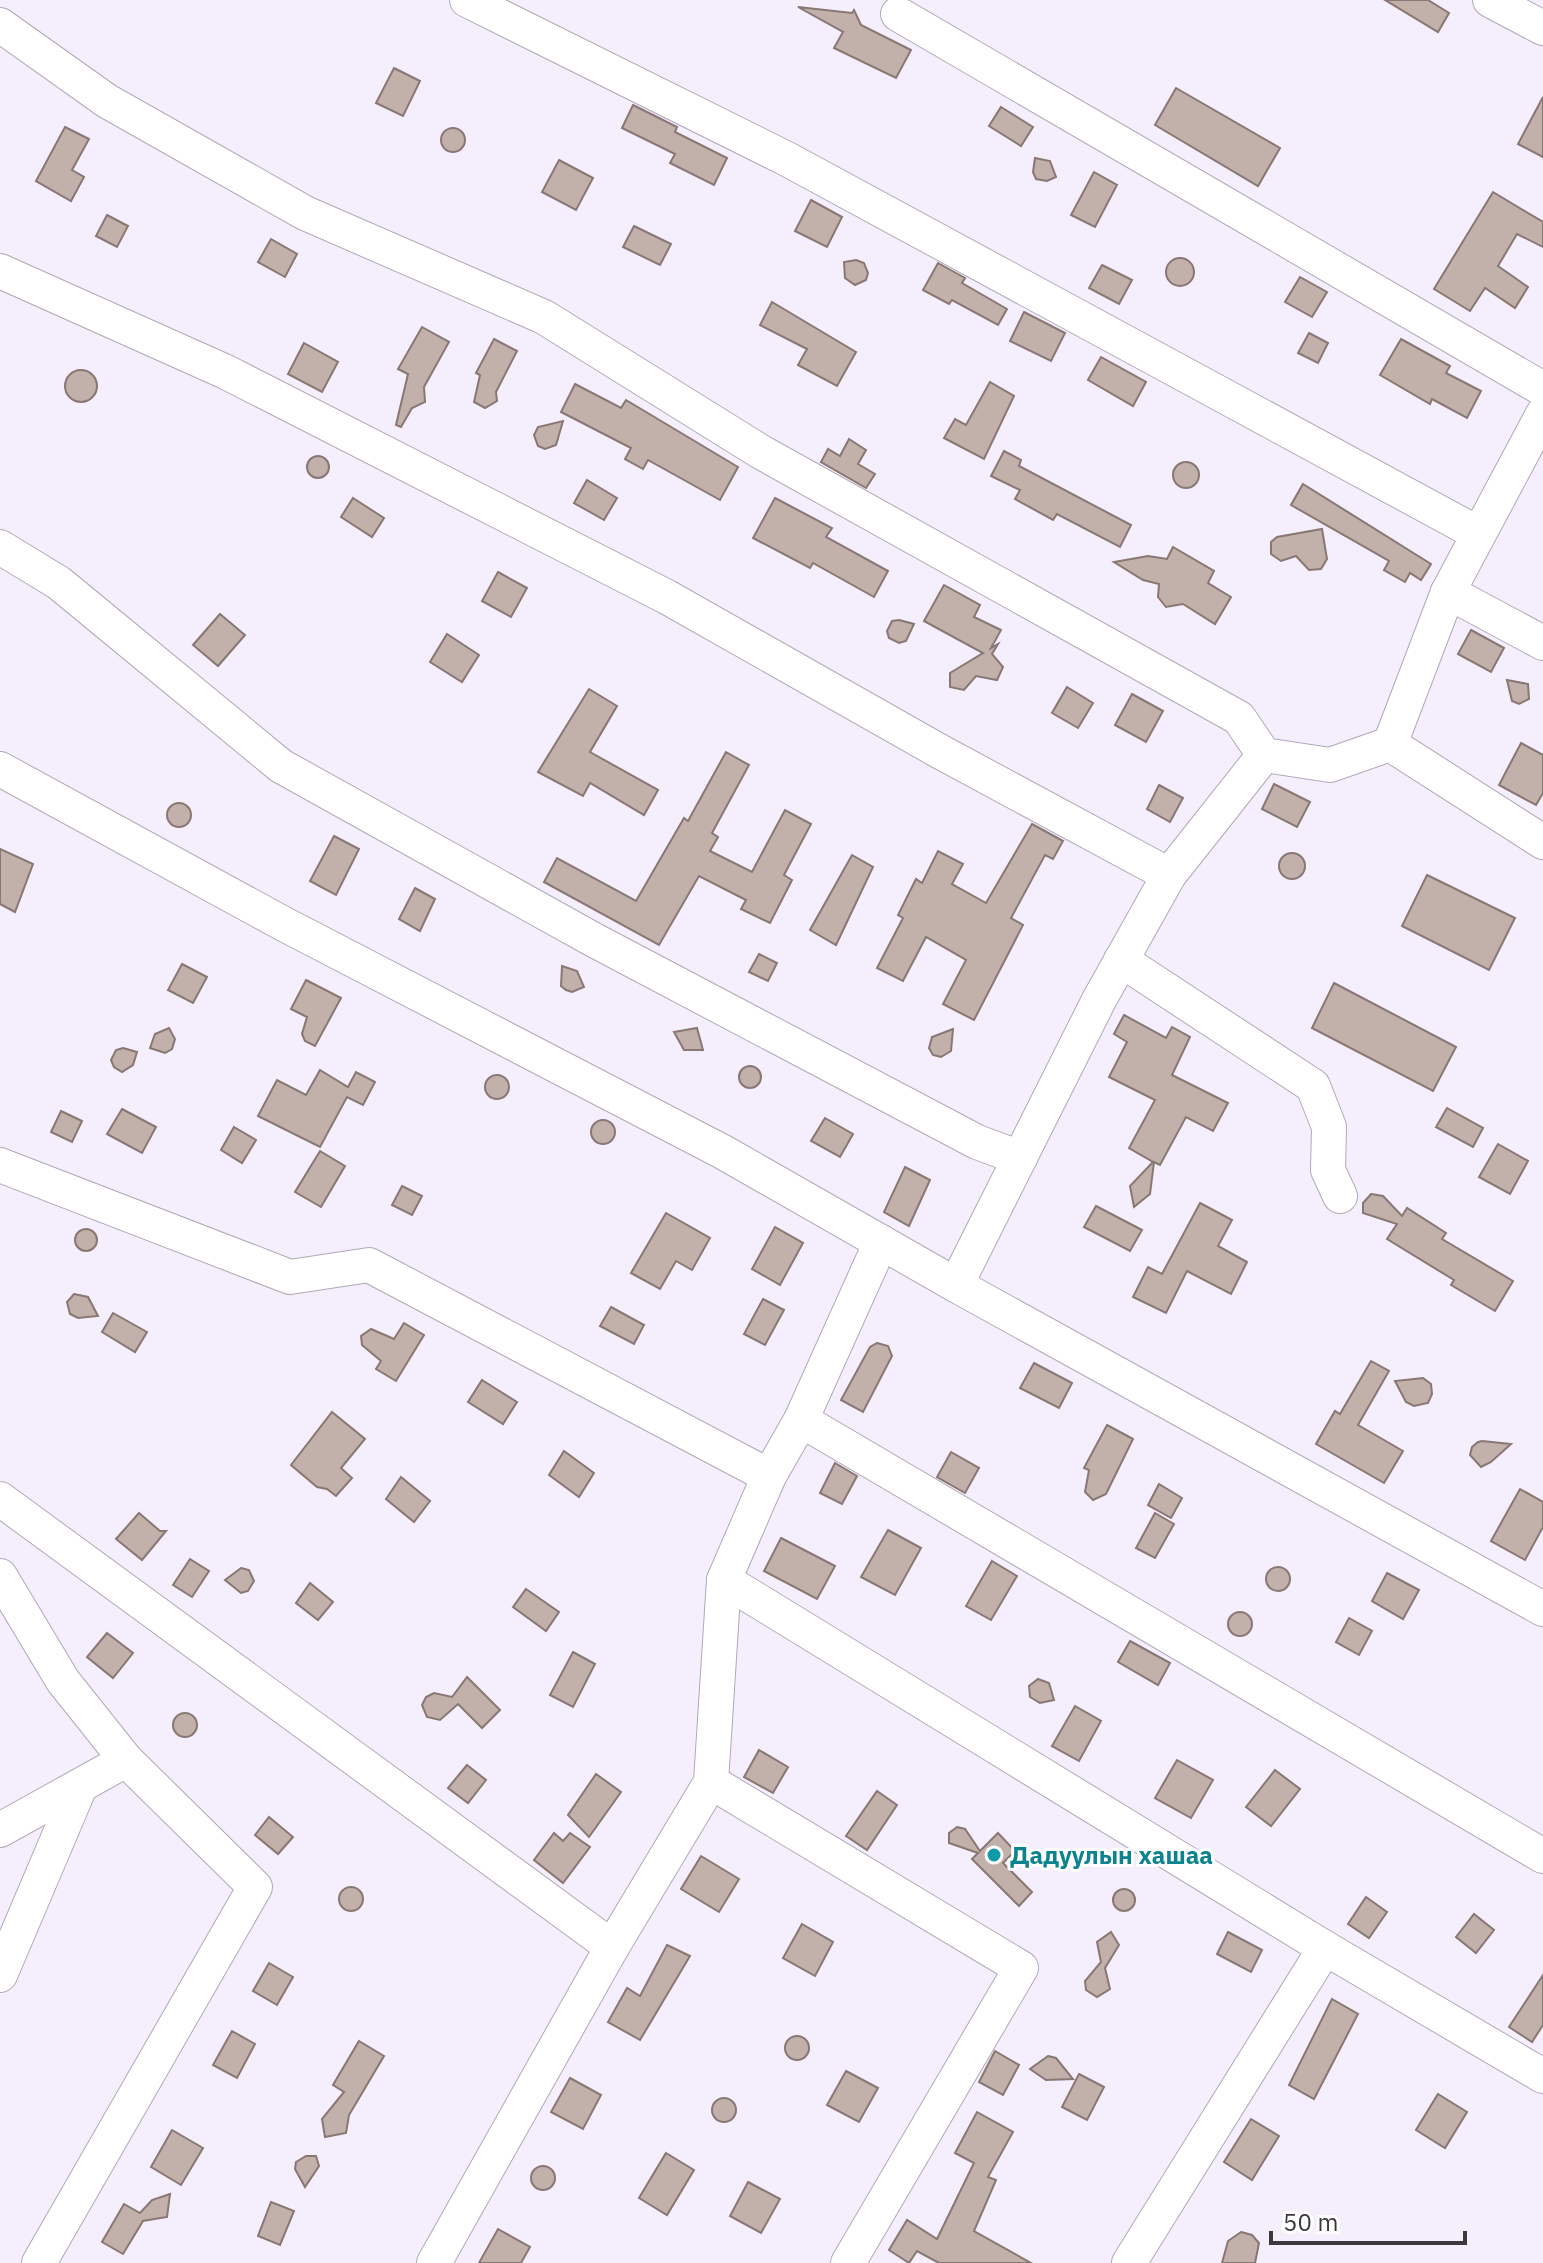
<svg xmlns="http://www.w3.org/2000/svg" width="1543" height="2263" viewBox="0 0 1543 2263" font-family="'IBM Plex Sans',sans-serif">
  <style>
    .building { fill: #c2b0ab; stroke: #887772; stroke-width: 2 }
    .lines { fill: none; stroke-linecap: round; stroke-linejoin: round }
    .minor-casing { stroke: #b0a9b8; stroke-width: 36 }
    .minor { stroke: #fff; stroke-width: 34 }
    .culture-dot { fill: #0f9aa8; stroke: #fefefe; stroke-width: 3 }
    .labels { text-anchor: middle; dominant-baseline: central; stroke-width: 6; stroke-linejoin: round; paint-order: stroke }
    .culture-label { font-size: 24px; font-weight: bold; fill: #0d838f; stroke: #fefefe; text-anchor: start }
  </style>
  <rect width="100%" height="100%" fill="#f5eefd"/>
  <!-- building -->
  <g class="building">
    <path d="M 1385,0 L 1428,0 L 1449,13 L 1438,32 Z"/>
    <path d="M 798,7 L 852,13 L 854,10 L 861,25 L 911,50 L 896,78 L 834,48 L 843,32 Z"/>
    <path d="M 394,68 L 420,81 L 403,116 L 376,103 Z"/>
    <path d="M 1176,88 L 1280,148 L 1258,186 L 1155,125 Z"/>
    <path d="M 1543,97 L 1543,157 L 1518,144 Z"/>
    <path d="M 633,105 L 677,127 L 675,132 L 727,158 L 714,185 L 670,163 L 675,154 L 622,128 Z"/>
    <path d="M 1001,107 L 1033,127 L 1021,146 L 989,126 Z"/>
    <path d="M 65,127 L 89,139 L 72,170 L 84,177 L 71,201 L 36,181 Z"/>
    <circle cx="453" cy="140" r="12"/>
    <path d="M 1035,158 L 1050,161 L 1056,177 L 1047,181 L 1036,179 L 1033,172 Z"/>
    <path d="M 559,160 L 593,178 L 576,210 L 542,192 Z"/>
    <path d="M 1094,172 L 1117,185 L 1095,227 L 1071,215 Z"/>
    <path d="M 1493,192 L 1543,222 L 1543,247 L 1517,234 L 1498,266 L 1528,287 L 1515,308 L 1485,288 L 1470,311 L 1434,289 Z"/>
    <path d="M 811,200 L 842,217 L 827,247 L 795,231 Z"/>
    <path d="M 107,215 L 128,226 L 117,247 L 96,236 Z"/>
    <path d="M 634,226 L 671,244 L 660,265 L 623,247 Z"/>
    <path d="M 271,239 L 297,254 L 285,277 L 258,262 Z"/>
    <circle cx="1180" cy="272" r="14"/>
    <path d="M 856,260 L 864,263 L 868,273 L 866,280 L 855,285 L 845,278 L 844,262 Z"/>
    <path d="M 938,263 L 965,278 L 962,283 L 1007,309 L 998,325 L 952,300 L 949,304 L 923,290 Z"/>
    <path d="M 1102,265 L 1132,280 L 1119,304 L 1089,288 Z"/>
    <path d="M 1300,277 L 1327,292 L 1312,317 L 1285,302 Z"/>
    <path d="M 772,302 L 856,352 L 837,386 L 798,365 L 807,349 L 760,325 Z"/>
    <path d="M 1024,312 L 1065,333 L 1051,361 L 1010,341 Z"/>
    <path d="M 422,327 L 449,342 L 424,387 L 425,402 L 412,408 L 401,427 L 396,425 L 408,374 L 398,369 Z"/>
    <path d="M 1309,333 L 1328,343 L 1318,363 L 1298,353 Z"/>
    <path d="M 494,339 L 517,351 L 496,392 L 497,401 L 485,408 L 474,402 L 480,375 L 476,373 Z"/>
    <path d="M 1401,339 L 1450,366 L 1446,373 L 1481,391 L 1467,418 L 1432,399 L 1430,404 L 1380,375 Z"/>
    <path d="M 304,343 L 338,362 L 322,392 L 288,374 Z"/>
    <path d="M 1101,357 L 1146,382 L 1133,406 L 1088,380 Z"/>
    <circle cx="81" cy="386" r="16"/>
    <path d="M 990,382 L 1014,396 L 984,459 L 944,438 L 955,419 L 966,425 Z"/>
    <path d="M 575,384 L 621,408 L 626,400 L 738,467 L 720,500 L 648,460 L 643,469 L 625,459 L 631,448 L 561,412 Z"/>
    <path d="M 563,421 L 556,445 L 545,449 L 538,446 L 534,435 L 538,427 Z"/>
    <path d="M 849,439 L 866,450 L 858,464 L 875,474 L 866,488 L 821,462 L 828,449 L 840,456 Z"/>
    <path d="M 1004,451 L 1021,460 L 1019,466 L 1131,525 L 1120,547 L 1057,514 L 1053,520 L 1015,499 L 1020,490 L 991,476 Z"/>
    <circle cx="318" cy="467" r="11"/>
    <circle cx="1186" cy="475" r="13"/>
    <path d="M 587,480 L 617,498 L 604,520 L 574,503 Z"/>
    <path d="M 1303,484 L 1431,564 L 1421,580 L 1410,573 L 1405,582 L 1384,570 L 1389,561 L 1291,505 Z"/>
    <path d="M 353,498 L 384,518 L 372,537 L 341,517 Z"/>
    <path d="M 775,498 L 832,528 L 826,537 L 888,571 L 874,597 L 813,563 L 810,568 L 753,538 Z"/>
    <path d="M 1322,529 L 1327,559 L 1321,569 L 1309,570 L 1296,556 L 1281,561 L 1271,554 L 1271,542 L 1277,537 Z"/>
    <path d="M 1173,547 L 1214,571 L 1208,583 L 1231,597 L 1215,624 L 1183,604 L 1166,607 L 1158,597 L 1159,584 L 1143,580 L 1114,562 L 1148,556 L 1167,559 Z"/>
    <path d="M 498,572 L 527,588 L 511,617 L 482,601 Z"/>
    <path d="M 944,585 L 980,605 L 974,617 L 1001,630 L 991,648 L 998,644 L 992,654 L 1003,667 L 997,680 L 976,676 L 964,690 L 950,687 L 950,673 L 983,653 L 924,621 Z"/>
    <path d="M 220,614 L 245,635 L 218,666 L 193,645 Z"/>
    <path d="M 899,620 L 914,624 L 906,641 L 899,643 L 889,638 L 887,631 L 892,621 Z"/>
    <path d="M 1471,630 L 1504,648 L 1491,672 L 1458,654 Z"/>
    <path d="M 447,634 L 479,655 L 462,682 L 430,662 Z"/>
    <path d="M 1507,680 L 1528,684 L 1529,699 L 1519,704 L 1512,701 Z"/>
    <path d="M 1067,687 L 1093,703 L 1078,728 L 1052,713 Z"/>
    <path d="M 589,689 L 617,706 L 590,752 L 658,790 L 644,815 L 590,783 L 583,796 L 538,772 Z"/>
    <path d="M 1132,694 L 1163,711 L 1146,742 L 1115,725 Z"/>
    <path d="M 1521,743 L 1543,755 L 1543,793 L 1536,805 L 1499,785 Z"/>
    <path d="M 726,752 L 749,765 L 712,833 L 718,837 L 710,851 L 752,872 L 785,810 L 811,824 L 784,875 L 792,880 L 770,923 L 741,909 L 746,900 L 699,876 L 659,945 L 544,882 L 557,858 L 636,901 L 684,818 L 688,821 Z"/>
    <path d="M 1274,784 L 1310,802 L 1297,827 L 1262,809 Z"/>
    <path d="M 1159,785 L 1183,798 L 1170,822 L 1147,809 Z"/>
    <circle cx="179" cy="815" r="12"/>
    <path d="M 1032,824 L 1063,841 L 1053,859 L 1045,855 L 1011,918 L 1023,925 L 974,1020 L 943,1004 L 966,960 L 926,937 L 903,981 L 877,968 L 903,918 L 898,915 L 916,879 L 922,883 L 938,851 L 963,864 L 952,884 L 986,903 Z"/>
    <path d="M 334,836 L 359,849 L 336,895 L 310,881 Z"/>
    <path d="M 0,849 L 33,864 L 15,912 L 0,904 Z"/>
    <circle cx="1292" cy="866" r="13"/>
    <path d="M 852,855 L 873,867 L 836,945 L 810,930 Z"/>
    <path d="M 1427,875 L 1515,918 L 1489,970 L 1402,926 Z"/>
    <path d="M 415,888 L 435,899 L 420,931 L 399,919 Z"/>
    <path d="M 759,954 L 777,963 L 768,981 L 749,972 Z"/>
    <path d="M 182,964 L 207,977 L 193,1003 L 168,990 Z"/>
    <path d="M 562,966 L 577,971 L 584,987 L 572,992 L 566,990 L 561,986 Z"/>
    <path d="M 306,980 L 341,998 L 315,1046 L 305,1041 L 302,1034 L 307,1017 L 291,1009 Z"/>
    <path d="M 1334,983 L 1456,1047 L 1433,1091 L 1312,1028 Z"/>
    <path d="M 1124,1015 L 1166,1038 L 1172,1027 L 1190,1037 L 1172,1075 L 1228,1103 L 1213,1131 L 1186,1117 L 1160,1165 L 1154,1162 L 1150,1194 L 1134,1207 L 1130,1186 L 1153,1162 L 1129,1148 L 1155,1100 L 1109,1077 L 1127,1042 L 1114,1034 Z"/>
    <path d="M 169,1028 L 175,1039 L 172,1049 L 165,1053 L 150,1048 L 155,1034 Z"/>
    <path d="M 697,1028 L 703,1050 L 684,1050 L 674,1032 Z"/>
    <path d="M 953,1029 L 951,1051 L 941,1057 L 933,1055 L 929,1048 L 932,1037 Z"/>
    <path d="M 123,1048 L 137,1052 L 133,1065 L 122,1072 L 114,1067 L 111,1060 L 116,1050 Z"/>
    <circle cx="750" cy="1077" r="11"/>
    <path d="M 320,1070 L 348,1087 L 356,1072 L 375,1082 L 363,1105 L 347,1097 L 320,1147 L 258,1116 L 277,1080 L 306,1095 Z"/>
    <circle cx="497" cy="1087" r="12"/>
    <path d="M 1447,1108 L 1483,1128 L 1473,1147 L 1436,1127 Z"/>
    <path d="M 122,1109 L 156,1127 L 142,1153 L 107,1134 Z"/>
    <path d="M 61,1111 L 82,1121 L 72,1142 L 51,1132 Z"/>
    <path d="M 825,1118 L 853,1134 L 840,1157 L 811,1141 Z"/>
    <circle cx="603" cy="1132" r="12"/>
    <path d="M 234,1127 L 256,1140 L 242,1163 L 221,1150 Z"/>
    <path d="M 1498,1144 L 1528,1161 L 1510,1194 L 1479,1177 Z"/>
    <path d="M 320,1151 L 345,1166 L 321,1207 L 295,1192 Z"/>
    <path d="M 905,1167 L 930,1180 L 909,1226 L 884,1212 Z"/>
    <path d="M 402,1186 L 422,1196 L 412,1215 L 392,1205 Z"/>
    <path d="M 1371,1194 L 1383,1196 L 1402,1216 L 1407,1208 L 1446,1233 L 1442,1239 L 1513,1281 L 1495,1311 L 1451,1285 L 1454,1280 L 1387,1239 L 1397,1224 L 1363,1213 L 1363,1203 Z"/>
    <path d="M 1200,1203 L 1232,1220 L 1218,1246 L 1247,1262 L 1231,1294 L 1187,1271 L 1166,1313 L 1133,1297 L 1148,1267 L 1162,1274 Z"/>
    <path d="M 1096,1206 L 1142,1230 L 1130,1251 L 1084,1227 Z"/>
    <path d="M 666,1213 L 710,1238 L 692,1270 L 676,1261 L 660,1289 L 631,1273 Z"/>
    <path d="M 775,1227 L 803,1243 L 780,1285 L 752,1269 Z"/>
    <circle cx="86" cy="1240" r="11"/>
    <path d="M 74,1294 L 88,1297 L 98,1316 L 78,1318 L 70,1314 L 67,1302 Z"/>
    <path d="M 763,1299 L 784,1310 L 765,1345 L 744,1334 Z"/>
    <path d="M 611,1307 L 644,1325 L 634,1344 L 600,1326 Z"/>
    <path d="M 113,1313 L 147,1332 L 135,1352 L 102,1332 Z"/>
    <path d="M 404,1323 L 424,1335 L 396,1381 L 376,1369 L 381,1361 L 362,1345 L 361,1336 L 371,1329 L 394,1339 Z"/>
    <path d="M 877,1343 L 888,1346 L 892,1356 L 863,1412 L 841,1400 L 870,1347 Z"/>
    <path d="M 1371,1361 L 1389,1371 L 1358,1425 L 1403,1451 L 1384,1483 L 1316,1444 L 1335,1411 L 1340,1414 Z"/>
    <path d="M 1034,1363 L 1072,1383 L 1059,1408 L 1020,1388 Z"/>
    <path d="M 1423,1378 L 1431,1384 L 1432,1394 L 1428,1403 L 1414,1406 L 1406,1402 L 1395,1381 Z"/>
    <path d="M 482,1380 L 517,1402 L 503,1424 L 468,1402 Z"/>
    <path d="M 332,1412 L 365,1439 L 341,1468 L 352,1478 L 336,1496 L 327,1489 L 317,1487 L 291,1465 Z"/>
    <path d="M 1107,1425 L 1133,1439 L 1106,1494 L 1093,1500 L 1085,1492 L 1089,1470 L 1084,1468 Z"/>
    <path d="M 1478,1442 L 1482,1441 L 1511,1444 L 1491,1462 L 1481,1467 L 1470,1455 L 1472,1447 Z"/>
    <path d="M 564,1451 L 594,1473 L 579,1497 L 549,1475 Z"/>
    <path d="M 951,1452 L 979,1468 L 965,1493 L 937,1477 Z"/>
    <path d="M 835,1463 L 857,1476 L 842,1504 L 820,1493 Z"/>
    <path d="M 401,1477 L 430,1501 L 414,1522 L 386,1499 Z"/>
    <path d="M 1159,1484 L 1182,1498 L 1171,1518 L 1148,1505 Z"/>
    <path d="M 1520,1489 L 1543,1502 L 1543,1527 L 1525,1560 L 1491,1541 Z"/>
    <path d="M 139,1513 L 160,1531 L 166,1531 L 142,1560 L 116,1539 Z"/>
    <path d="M 1155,1513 L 1174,1524 L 1155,1558 L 1136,1548 Z"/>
    <path d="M 888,1530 L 921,1548 L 895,1595 L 861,1577 Z"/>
    <path d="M 781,1538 L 835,1566 L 817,1599 L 764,1571 Z"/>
    <path d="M 190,1559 L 209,1571 L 192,1597 L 173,1585 Z"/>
    <path d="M 992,1561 L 1017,1576 L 991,1620 L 966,1606 Z"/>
    <circle cx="1278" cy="1579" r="12"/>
    <path d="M 241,1568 L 249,1570 L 254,1581 L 248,1591 L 241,1593 L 225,1580 Z"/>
    <path d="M 1387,1573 L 1419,1590 L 1403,1619 L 1372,1601 Z"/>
    <path d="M 310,1583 L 333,1602 L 318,1620 L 296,1603 Z"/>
    <path d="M 526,1589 L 559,1612 L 546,1631 L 513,1607 Z"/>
    <circle cx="1240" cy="1624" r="12"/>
    <path d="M 1349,1618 L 1372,1631 L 1359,1655 L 1336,1642 Z"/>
    <path d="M 107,1633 L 133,1653 L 113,1678 L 87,1657 Z"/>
    <path d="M 1130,1641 L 1170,1663 L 1158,1685 L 1118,1662 Z"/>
    <path d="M 573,1652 L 595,1664 L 573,1707 L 550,1695 Z"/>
    <path d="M 467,1677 L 500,1710 L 482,1728 L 458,1704 L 440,1720 L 427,1717 L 422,1705 L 426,1697 L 434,1693 L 452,1697 Z"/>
    <path d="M 1038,1679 L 1049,1683 L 1054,1700 L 1040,1703 L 1030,1697 L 1029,1686 Z"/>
    <path d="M 1075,1706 L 1101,1721 L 1079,1761 L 1052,1746 Z"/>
    <circle cx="185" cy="1725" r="12"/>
    <path d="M 759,1750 L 788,1767 L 773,1793 L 744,1777 Z"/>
    <path d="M 1177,1760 L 1213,1780 L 1191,1818 L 1155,1798 Z"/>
    <path d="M 467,1765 L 486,1780 L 468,1803 L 448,1788 Z"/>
    <path d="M 1275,1770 L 1300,1789 L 1271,1826 L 1246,1807 Z"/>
    <path d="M 596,1774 L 621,1792 L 589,1837 L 568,1815 Z"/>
    <path d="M 877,1791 L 897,1805 L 867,1850 L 846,1836 Z"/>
    <path d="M 269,1817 L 293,1837 L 278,1854 L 255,1835 Z"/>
    <path d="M 957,1827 L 965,1829 L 980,1851 L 998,1833 L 1015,1851 L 1003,1863 L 1032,1892 L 1019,1906 L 972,1859 L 978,1853 L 949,1843 L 949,1833 Z"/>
    <path d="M 554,1833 L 563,1841 L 570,1833 L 590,1847 L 563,1883 L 534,1860 Z"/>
    <path d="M 701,1856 L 739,1879 L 719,1912 L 681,1889 Z"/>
    <circle cx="351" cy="1899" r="12"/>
    <circle cx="1124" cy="1900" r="11"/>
    <path d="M 1366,1897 L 1387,1912 L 1369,1938 L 1348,1924 Z"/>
    <path d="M 1474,1914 L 1494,1930 L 1476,1953 L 1456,1937 Z"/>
    <path d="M 802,1924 L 833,1942 L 815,1976 L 783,1958 Z"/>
    <path d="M 1111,1932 L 1119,1945 L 1105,1968 L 1110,1989 L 1097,1997 L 1086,1990 L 1085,1981 L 1101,1962 L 1097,1942 Z"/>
    <path d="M 1228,1932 L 1262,1950 L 1251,1972 L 1217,1954 Z"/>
    <path d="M 667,1945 L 690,1956 L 640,2040 L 608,2022 L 627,1988 L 640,1996 Z"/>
    <path d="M 269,1963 L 293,1977 L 277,2005 L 253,1991 Z"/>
    <path d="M 1543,1975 L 1543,2025 L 1532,2042 L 1509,2027 Z"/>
    <path d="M 1332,1999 L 1358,2014 L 1314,2099 L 1289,2085 Z"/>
    <path d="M 232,2031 L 255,2044 L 237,2078 L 213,2065 Z"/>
    <circle cx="797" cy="2048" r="12"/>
    <path d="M 359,2041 L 384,2056 L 349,2115 L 346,2133 L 325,2137 L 322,2119 L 344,2092 L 333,2085 Z"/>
    <path d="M 995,2051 L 1019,2065 L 1003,2095 L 979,2082 Z"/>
    <path d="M 1048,2056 L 1056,2058 L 1073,2079 L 1046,2080 L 1030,2069 Z"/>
    <path d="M 846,2071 L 878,2088 L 859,2122 L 827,2105 Z"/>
    <path d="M 1079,2074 L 1104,2087 L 1087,2120 L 1062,2107 Z"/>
    <path d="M 570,2078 L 601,2095 L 583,2129 L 551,2112 Z"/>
    <path d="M 1438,2094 L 1467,2112 L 1445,2148 L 1416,2130 Z"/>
    <circle cx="724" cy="2110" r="12"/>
    <path d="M 977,2112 L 1013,2132 L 988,2177 L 996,2180 L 974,2231 L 1031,2263 L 939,2263 L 917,2251 L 909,2263 L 889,2250 L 907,2220 L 937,2239 L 974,2163 L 955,2153 Z"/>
    <path d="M 1251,2119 L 1279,2136 L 1252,2180 L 1224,2162 Z"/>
    <path d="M 172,2130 L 203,2148 L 181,2185 L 151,2167 Z"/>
    <path d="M 666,2153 L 694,2170 L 667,2215 L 639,2198 Z"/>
    <path d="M 306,2156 L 316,2156 L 319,2166 L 305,2187 L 295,2169 L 296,2162 Z"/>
    <circle cx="543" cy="2178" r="12"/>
    <path d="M 748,2182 L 780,2199 L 761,2233 L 730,2216 Z"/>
    <path d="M 170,2194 L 167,2217 L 143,2221 L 123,2254 L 102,2242 L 124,2204 L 140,2213 L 152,2200 Z"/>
    <path d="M 271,2202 L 294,2211 L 280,2245 L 258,2236 Z"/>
    <path d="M 498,2229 L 530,2247 L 521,2263 L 479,2263 Z"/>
    <path d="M 1241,2232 L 1252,2235 L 1259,2243 L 1255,2263 L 1222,2263 L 1228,2241 Z"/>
  </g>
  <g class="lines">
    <!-- minor casing -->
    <g class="minor-casing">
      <g id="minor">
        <path d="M 467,0 L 787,159 L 1477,533"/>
        <path d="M 1490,0 L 1543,28"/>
        <path d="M 898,14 L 1543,389"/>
        <path d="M 0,25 L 107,101 L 305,213 L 544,317 L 761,452 L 1239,718 L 1264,755 L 1330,765 L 1390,744"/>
        <path d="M 0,271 L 226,372 L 667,597 L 939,751 L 1169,875"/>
        <path d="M 0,547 L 59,583 L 281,766 L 594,940 L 977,1142 L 1020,1158"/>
        <path d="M 1448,592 L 1543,643"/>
        <path d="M 1390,744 L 1448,592 L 1543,414"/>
        <path d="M 1390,744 L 1543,842"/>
        <path d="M 1264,755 L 1169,875 L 1099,1000 L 956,1285 L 1543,1609"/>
        <path d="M 0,769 L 282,923 L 723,1152 L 956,1285"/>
        <path d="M 1121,960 L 1313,1086 L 1329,1127 L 1328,1170 L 1340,1196"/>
        <path d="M 0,1165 L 290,1277 L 369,1265 L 769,1476"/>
        <path d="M 801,1420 L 1543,1856"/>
        <path d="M 0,1499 L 612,1947"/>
        <path d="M 0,1576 L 63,1681 L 126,1760 L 255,1887 L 39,2263"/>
        <path d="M 724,1580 L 769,1476 L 801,1420 L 881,1242"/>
        <path d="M 711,1782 L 1021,1968 L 848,2263"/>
        <path d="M 0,1830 L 126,1760"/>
        <path d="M 0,1975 L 79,1789"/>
        <path d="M 434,2263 L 612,1947 L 711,1782 L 724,1580 L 1325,1948 L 1543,2076"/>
        <path d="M 1129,2263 L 1325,1948"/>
      </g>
    </g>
    <!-- minor -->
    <use href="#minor" class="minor"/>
  </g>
  <!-- markers -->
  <circle class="culture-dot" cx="994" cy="1855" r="8"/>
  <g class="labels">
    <!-- culture labels -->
    <g class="culture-label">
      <text x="1010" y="1855">Дадуулын хашаа</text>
    </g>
  </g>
  <!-- scale -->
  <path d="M1271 2231v12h194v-12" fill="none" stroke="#3b383e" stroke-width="4"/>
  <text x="1283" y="2231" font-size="24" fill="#3b383e" stroke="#fefefe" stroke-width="6" paint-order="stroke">50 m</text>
</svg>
